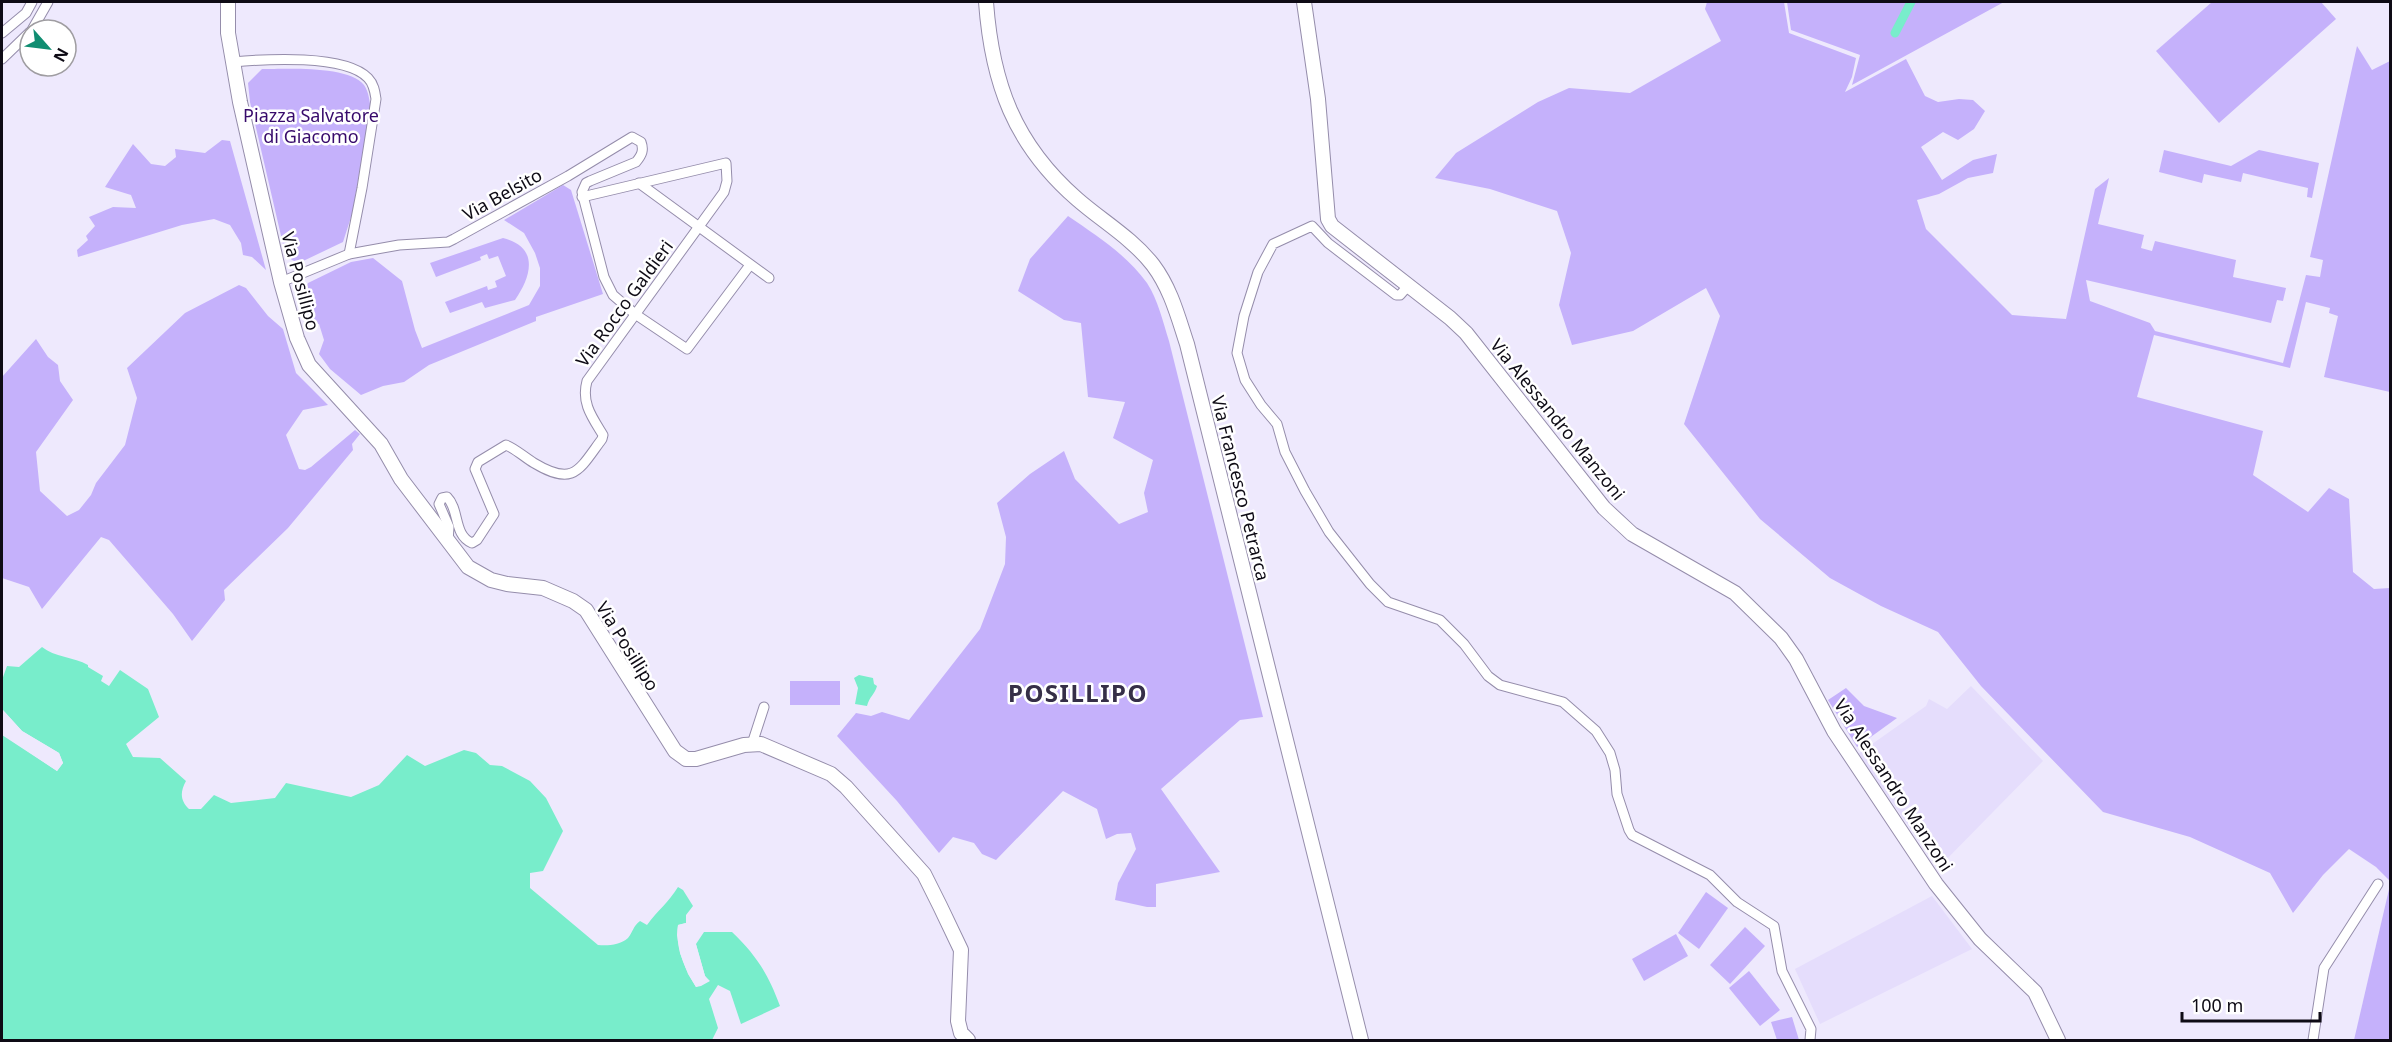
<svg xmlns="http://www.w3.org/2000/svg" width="2392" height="1042" viewBox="0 0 2392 1042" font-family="'Noto Sans',sans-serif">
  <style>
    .built { fill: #e5ddfc }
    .green { fill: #c5b1fb }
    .water { fill: #78edcb }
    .pier { fill: #eee9fd }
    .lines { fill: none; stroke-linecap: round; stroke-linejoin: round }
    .canal { stroke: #78edcb; stroke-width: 9 }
    .street-casing { stroke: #958dab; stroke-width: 11 }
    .secondary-casing { stroke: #958dab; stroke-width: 16 }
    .street { stroke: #fff; stroke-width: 9 }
    .secondary { stroke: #fff; stroke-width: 14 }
    .labels { text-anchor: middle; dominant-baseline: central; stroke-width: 5; stroke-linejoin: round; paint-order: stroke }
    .park-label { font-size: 18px; fill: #370a6b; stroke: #fff }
    .street-label { font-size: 18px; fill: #0e0b15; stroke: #fff }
    .district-label { font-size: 24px; font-weight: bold; letter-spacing: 1.5px; fill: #362f48; stroke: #fff }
  </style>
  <rect width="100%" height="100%" fill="#eee9fd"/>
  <!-- built -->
  <g class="built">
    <path d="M 1971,686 L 2043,761 L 1938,868 L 1858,754 L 1926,706 L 1929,699 L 1947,709 Z"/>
    <path d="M 1932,896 L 1972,949 L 1820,1024 L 1795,969 Z"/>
  </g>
  <!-- green -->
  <g class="green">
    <path d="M 1707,2 L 1784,2 L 1789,33 L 1856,58 L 1852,77 L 1845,92 L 1906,59 L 1925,96 L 1938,102 L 1959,99 L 1973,100 L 1985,111 L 1974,129 L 1958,140 L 1943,132 L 1921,147 L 1942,180 L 1973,160 L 1997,154 L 1993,173 L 1968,178 L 1939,194 L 1917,200 L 1926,229 L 2012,315 L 2066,319 L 2095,189 L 2109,178 L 2098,224 L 2144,235 L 2141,248 L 2152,251 L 2155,241 L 2236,260 L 2233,277 L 2286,288 L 2283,301 L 2277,300 L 2271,323 L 2086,280 L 2090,301 L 2150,323 L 2155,331 L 2283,363 L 2306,275 L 2320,277 L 2323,260 L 2310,257 L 2357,46 L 2372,70 L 2390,61 L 2390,392 L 2324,377 L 2338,316 L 2329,313 L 2330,308 L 2306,302 L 2290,368 L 2154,335 L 2137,397 L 2263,431 L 2253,475 L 2308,512 L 2329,488 L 2349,499 L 2353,572 L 2374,589 L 2390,588 L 2390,881 L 2376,867 L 2349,849 L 2323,875 L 2293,913 L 2270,873 L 2190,837 L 2103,812 L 1981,686 L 1938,632 L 1881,606 L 1830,578 L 1760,519 L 1684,424 L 1720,316 L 1706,288 L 1633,331 L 1572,345 L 1559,305 L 1571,253 L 1557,211 L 1490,189 L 1435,178 L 1456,153 L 1538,102 L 1569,88 L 1630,93 L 1721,41 L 1705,9 Z"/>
    <path d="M 1787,2 L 2004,2 L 1852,85 L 1860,55 L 1791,30 Z"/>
    <path d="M 2212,2 L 2321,2 L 2336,19 L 2219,123 L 2156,51 Z"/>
    <path d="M 262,69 C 285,69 349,65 364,85 C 369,92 369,100 371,108 L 352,214 L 343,242 L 299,263 L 292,260 L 285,253 L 250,102 L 248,83 Z"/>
    <path d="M 222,140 L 230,141 L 266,270 L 252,257 L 243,255 L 241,243 L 230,225 L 214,219 L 182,225 L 78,257 L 77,250 L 88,240 L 86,236 L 95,226 L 89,217 L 113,207 L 136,208 L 131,195 L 105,187 L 133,144 L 151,164 L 165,166 L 176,157 L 175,149 L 205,153 Z"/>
    <path d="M 2164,150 L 2231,166 L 2259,150 L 2319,163 L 2312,198 L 2307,197 L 2308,188 L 2243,173 L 2241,182 L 2204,174 L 2202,183 L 2159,172 Z"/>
    <path d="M 563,185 L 571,190 L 603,294 L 536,317 L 536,321 L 429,365 L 404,382 L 383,386 L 361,395 L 330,369 L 319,354 L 324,340 L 319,324 L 303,321 L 300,301 L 308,283 L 351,262 L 373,258 L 402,281 L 415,330 L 422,348 L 529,305 L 540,286 L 540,268 L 535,253 L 524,233 L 504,220 Z"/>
    <path d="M 1068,216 C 1097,236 1127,255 1147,283 C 1158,300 1163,322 1169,341 L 1263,717 L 1240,720 L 1161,789 L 1220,872 L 1156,884 L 1156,907 L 1147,907 L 1115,900 L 1118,883 L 1136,849 L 1131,833 L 1117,834 L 1106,839 L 1097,809 L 1063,791 L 996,860 L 982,854 L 974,843 L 953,837 L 939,853 L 897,801 L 837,736 L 856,713 L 871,716 L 882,712 L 909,720 L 980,629 L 1005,564 L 1006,537 L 997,503 L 1030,474 L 1064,451 L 1075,479 L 1119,524 L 1148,512 L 1144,493 L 1153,460 L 1113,438 L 1125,402 L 1088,397 L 1081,323 L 1064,320 L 1018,291 L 1030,259 Z"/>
    <path d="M 503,238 C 540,247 531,277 515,300 L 485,308 L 482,302 L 450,313 L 445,302 L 487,286 L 488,290 L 497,287 L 495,281 L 506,276 L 498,256 L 489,259 L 487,254 L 480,257 L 481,260 L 436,277 L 430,263 Z"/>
    <path d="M 239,285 L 246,288 L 268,316 L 283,329 L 296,373 L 328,405 L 303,410 L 286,435 L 299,469 L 305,470 L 311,467 L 355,430 L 360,434 L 352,444 L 353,450 L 288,528 L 224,590 L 225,600 L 192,641 L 173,614 L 109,540 L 101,537 L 42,609 L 29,587 L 2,578 L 2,377 L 36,339 L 48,357 L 58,365 L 60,381 L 73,400 L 36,452 L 40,491 L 67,516 L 79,510 L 91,495 L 96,483 L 125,445 L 137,398 L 127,368 L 185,313 Z"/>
    <rect x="790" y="681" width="50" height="24"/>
    <path d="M 1846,688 L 1864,706 L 1897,718 L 1857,747 L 1828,700 Z"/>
    <path d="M 2390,885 L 2390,1040 L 2354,1040 Z"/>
    <path d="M 1706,892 L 1728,908 L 1699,949 L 1678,933 Z"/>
    <path d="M 1745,927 L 1765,946 L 1730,984 L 1710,965 Z"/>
    <path d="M 1676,934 L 1688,956 L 1644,981 L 1632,959 Z"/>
    <path d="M 1749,971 L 1780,1010 L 1760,1026 L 1729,988 Z"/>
    <path d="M 1792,1017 L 1799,1040 L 1777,1040 L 1771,1022 Z"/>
  </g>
  <!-- water -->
  <g class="water">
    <path d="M 42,647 C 54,657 74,657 88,665 L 88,667 L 103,676 L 101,681 L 109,686 L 120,670 L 148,689 L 159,717 L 126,744 L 133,757 L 160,758 L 186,781 C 180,792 180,800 189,809 L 201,809 L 214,795 L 231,803 L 275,798 L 286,783 L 351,797 L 379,785 L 407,755 L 425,766 L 464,750 L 476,753 L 490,765 L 502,766 L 530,781 L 546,798 L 563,831 L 543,871 L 530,873 L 530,888 L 598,945 C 608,946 620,945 628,938 C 633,932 633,926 640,921 L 647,925 C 657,911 669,902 678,887 L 683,890 L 693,906 L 686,915 L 686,923 L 678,925 C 675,947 684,968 696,987 L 709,981 L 705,976 L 696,944 L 704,932 L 732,932 C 757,956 768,974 780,1006 L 741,1024 L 730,991 L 718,985 L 709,999 L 718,1028 L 712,1040 L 2,1040 L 2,735 L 57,771 L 63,763 L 59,753 L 22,731 L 2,709 L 2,680 L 7,666 L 19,667 Z"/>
    <path d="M 859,675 L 873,678 L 874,684 L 877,686 C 875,694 869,697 867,706 L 855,704 L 858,688 L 854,678 Z"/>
  </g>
  <!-- pier -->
  <g class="pier">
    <path d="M 2,709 L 22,731 L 59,753 L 63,763 L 57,771 L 2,734 L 2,732 L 56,767 L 60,763 L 57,755 L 20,733 L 2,713 Z"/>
    <path d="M 686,923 L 688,926 L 681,927 L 683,952 L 690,972 L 697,984 L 700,984 L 705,980 L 694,945 L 695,941 L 705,976 L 710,981 L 701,986 L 696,987 L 688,974 L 680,953 L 677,935 L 678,925 Z"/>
  </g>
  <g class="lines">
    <!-- canal -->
    <path class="canal" d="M 1895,33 L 1911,2"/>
    <!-- street casing -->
    <g class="street-casing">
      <g id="street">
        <path d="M 32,30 L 48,2"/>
        <path d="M 2,33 L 26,13 L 32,2"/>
        <path d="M 2,59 L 30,32"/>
        <path d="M 233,62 C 265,59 345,54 368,78 C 374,84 375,92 376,99 L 362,188 L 349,254"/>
        <path d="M 639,183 L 769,278"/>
        <path d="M 281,282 L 349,254 L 399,245 L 448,242 L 454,239 L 568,176 L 632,137 L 641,142 C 644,150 642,155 636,162 L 590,181 L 586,183 L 582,192 L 604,277 L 613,295 L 635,314 L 687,349 L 750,265"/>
        <path d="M 1408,286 L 1400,295 L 1396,295 L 1328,243 L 1312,226 L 1273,244 L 1258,272 L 1244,316 L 1237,353 L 1245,380 L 1261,405 L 1277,424 L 1285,452 L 1305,491 L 1329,532 L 1370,584 L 1388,602 L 1440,620 L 1464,644 L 1488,676 L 1500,685 L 1563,702 L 1596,731 L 1610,753 L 1615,770 L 1617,794 L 1629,830 L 1632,835 L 1710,875 L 1737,902 L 1774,926 L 1782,971 L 1811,1029 L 1810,1040"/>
        <path d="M 448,542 L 449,527 L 439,504 L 442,498 L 447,497 C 460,510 453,535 472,543 L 477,540 L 494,514 L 475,469 L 478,462 L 506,445 C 516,449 524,457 534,463 C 574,487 579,470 602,439 L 603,435 C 592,417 581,403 587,381 L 724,192 L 727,181 L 726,163 L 582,197"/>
        <path d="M 752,744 L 764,707"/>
        <path d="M 2313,1040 L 2324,968 L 2378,884"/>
      </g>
    </g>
    <!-- secondary casing -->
    <g class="secondary-casing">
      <g id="secondary">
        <path d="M 228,2 L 228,33 L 240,102 L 281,282 L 297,338 L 309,365 L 381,444 L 401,479 L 468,567 L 491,580 L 507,584 L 543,588 L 573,601 L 586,610 L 675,751 L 686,759 L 696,759 L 744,745 L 761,744 L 831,774 L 846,787 L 924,874 L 940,906 L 961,950 L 958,1021 L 961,1033 L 968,1040"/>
        <path d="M 986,2 C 992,83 1014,144 1077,199 C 1102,221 1132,238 1153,265 C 1171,289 1178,317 1187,344 L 1361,1040"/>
        <path d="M 1304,2 L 1318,99 L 1328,219 L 1332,226 L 1450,318 L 1466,333 L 1604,508 L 1632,534 L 1735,593 L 1781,638 L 1796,659 L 1834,731 L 1936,884 L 1980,939 L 2035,992 L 2058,1040"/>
      </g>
    </g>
    <!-- street -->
    <use href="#street" class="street"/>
    <!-- secondary -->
    <use href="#secondary" class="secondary"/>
  </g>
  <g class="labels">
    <!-- park labels -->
    <g class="park-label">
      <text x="311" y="115">Piazza Salvatore<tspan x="311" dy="21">di Giacomo</tspan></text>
    </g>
    <!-- street labels -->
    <g class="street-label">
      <text transform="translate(502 194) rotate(-29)">Via Belsito</text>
      <text transform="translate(301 281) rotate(75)">Via Posillipo</text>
      <text transform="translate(624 303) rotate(-54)">Via Rocco Galdieri</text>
      <text transform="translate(1558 419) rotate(51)">Via Alessandro Manzoni</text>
      <text transform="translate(1241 488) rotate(76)">Via Francesco Petrarca</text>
      <text transform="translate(628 646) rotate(58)">Via Posillipo</text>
      <text transform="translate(1894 785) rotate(57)">Via Alessandro Manzoni</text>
    </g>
    <!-- district labels -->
    <g class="district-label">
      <text x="1078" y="692">POSILLIPO</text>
    </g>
  </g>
  <!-- border -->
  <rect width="2392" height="1042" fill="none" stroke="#0e0b15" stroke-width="6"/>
  <!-- north arrow -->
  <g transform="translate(48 48) rotate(118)"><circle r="28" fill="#ffffff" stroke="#9f9da1" stroke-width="1.5"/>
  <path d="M0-4.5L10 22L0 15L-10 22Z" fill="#108d71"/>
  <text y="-9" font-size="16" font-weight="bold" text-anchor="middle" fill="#0e0b15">N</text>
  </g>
  <!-- scale -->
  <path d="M2182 1012v9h138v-9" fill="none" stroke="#0e0b15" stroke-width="3"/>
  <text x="2191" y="1012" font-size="18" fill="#0e0b15" stroke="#ffffff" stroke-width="4.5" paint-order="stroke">100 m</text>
</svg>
